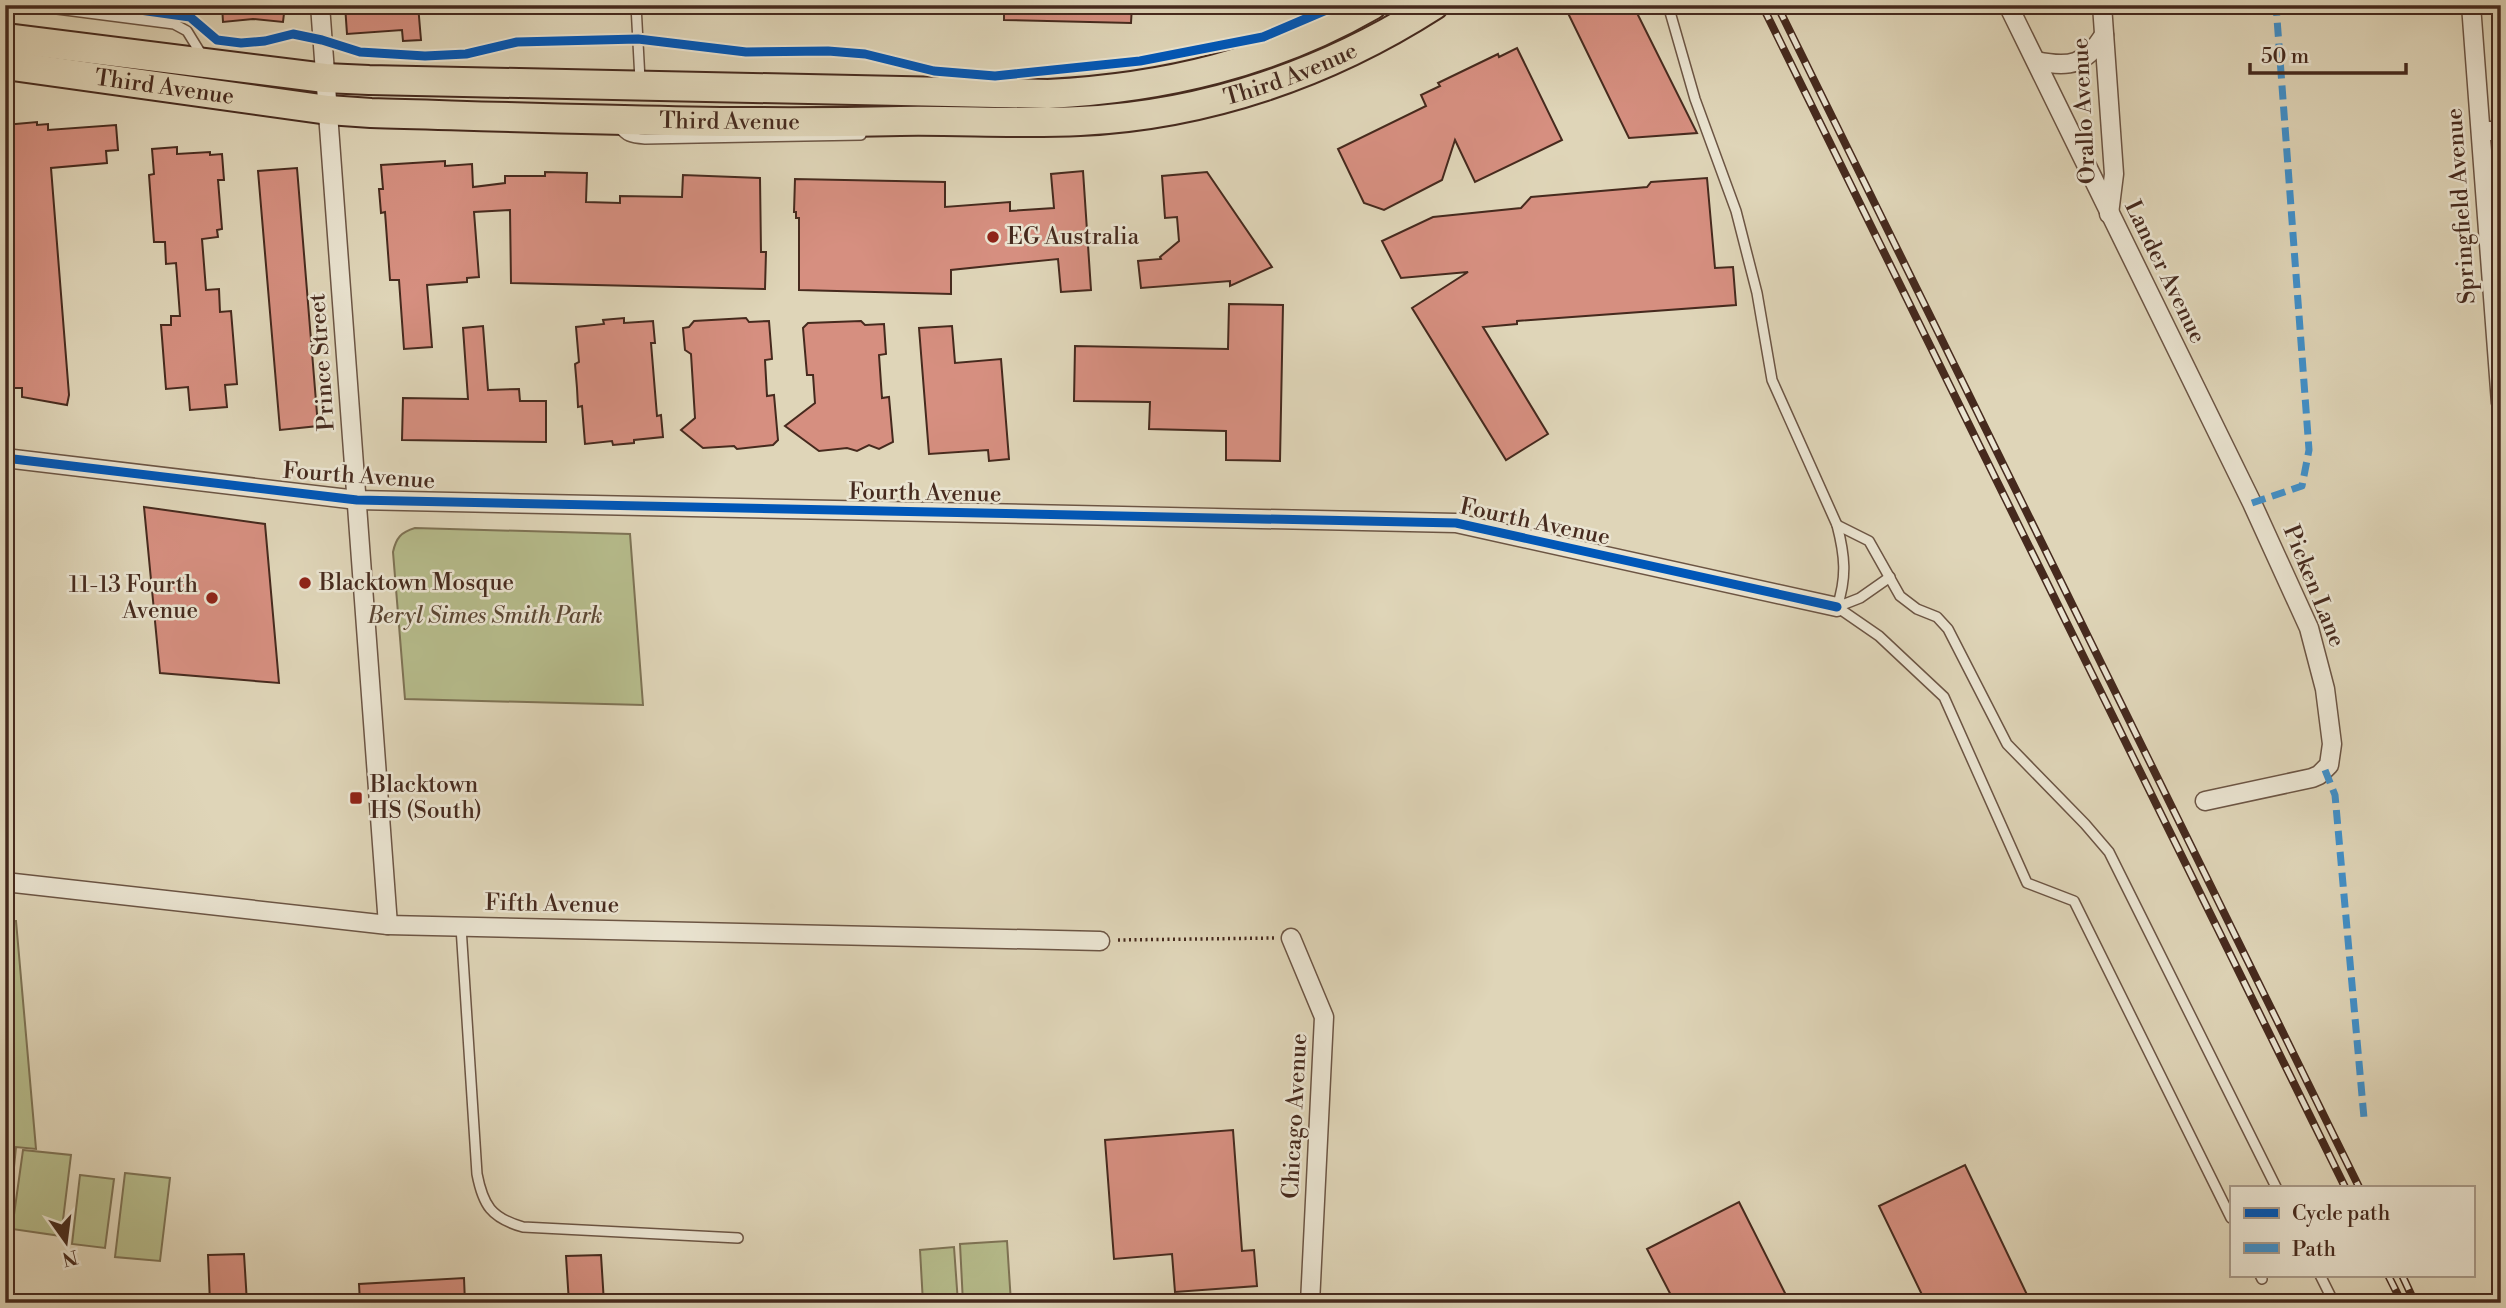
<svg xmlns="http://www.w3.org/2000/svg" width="2506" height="1308" viewBox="0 0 2506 1308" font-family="'Libre Bodoni',serif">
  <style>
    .green { fill: #b6bc8c; stroke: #7e7355; stroke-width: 2 }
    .building { fill: #d68f80; stroke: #462a1e; stroke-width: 2 }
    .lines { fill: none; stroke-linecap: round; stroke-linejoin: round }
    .service-casing { stroke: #6c5544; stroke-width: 12 }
    .minor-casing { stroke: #6c5544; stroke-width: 21 }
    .primary-casing { stroke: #462a1e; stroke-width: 32 }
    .path { stroke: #462a1e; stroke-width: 3.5; stroke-dasharray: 2 3.5; stroke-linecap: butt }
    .service { stroke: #eae4d1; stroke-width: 9 }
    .minor { stroke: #eae4d1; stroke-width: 18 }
    .primary { stroke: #dfd5b8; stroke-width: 28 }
    .rail-casing { stroke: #462a1e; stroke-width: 8 }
    .rail { stroke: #eae4d1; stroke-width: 5; stroke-dasharray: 16; stroke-linecap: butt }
    .quiet { stroke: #4090ca; stroke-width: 7; stroke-dasharray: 14 7; stroke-linecap: butt }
    .cycleway-casing { stroke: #eae4d1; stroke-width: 13 }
    .cycleway { stroke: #0057b8; stroke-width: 9 }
    .poi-dot { fill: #8f2418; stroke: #eae4d1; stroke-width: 2.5 }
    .labels { text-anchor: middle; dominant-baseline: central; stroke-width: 5; stroke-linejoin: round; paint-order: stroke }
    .street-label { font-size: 23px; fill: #462a1e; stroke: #eae4d1 }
    .poi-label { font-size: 23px; fill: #462a1e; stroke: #eae4d1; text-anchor: start }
    .park-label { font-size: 23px; font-style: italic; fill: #5c4734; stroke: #eae4d1 }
  </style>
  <rect width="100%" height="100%" fill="#dfd5b8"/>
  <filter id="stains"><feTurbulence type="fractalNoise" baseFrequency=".00286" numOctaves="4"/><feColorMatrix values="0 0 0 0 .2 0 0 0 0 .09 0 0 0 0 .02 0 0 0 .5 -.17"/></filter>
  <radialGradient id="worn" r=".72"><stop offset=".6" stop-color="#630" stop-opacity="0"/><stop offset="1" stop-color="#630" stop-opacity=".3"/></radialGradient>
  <!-- green -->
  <g class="green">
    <path d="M 415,528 L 630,534 L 643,705 L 405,699 L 393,552 C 396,538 401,532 415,528 Z"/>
    <path d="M 5,921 L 16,921 L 36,1149 L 16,1147 L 8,1228 L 5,1228 Z"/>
    <path d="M 23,1150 L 71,1155 L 61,1236 L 12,1229 Z"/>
    <path d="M 125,1173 L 170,1178 L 160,1261 L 115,1257 Z"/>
    <path d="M 80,1175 L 114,1179 L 105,1248 L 72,1244 Z"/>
    <path d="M 1007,1241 L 1011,1303 L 963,1303 L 960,1244 Z"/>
    <path d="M 954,1247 L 958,1303 L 923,1303 L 920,1250 Z"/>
  </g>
  <!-- building -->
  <g class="building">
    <path d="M 222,5 L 285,5 L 283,22 L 253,19 L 223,22 Z"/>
    <path d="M 345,5 L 418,5 L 421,40 L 403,41 L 402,30 L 347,34 Z"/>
    <path d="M 1004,5 L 1132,5 L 1131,23 L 1004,20 Z"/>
    <path d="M 1564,5 L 1633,5 L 1697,133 L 1629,138 Z"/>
    <path d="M 1517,48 L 1562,140 L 1475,182 L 1455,140 L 1442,180 L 1384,210 L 1364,203 L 1338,149 L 1426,106 L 1421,95 L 1440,86 L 1438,83 L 1498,54 L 1499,57 Z"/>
    <path d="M 37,122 L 37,125 L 48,124 L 48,130 L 116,125 L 118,150 L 106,151 L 107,163 L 51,168 L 69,395 L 67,405 L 22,397 L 22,388 L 14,388 L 13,370 L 5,370 L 6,293 L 14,293 L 13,279 L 14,279 L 10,235 L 5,235 L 5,125 Z"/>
    <path d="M 177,147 L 177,154 L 210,152 L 210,155 L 222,154 L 224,180 L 218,180 L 222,229 L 217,230 L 218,237 L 202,239 L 206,290 L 219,289 L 220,312 L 231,311 L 237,384 L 225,385 L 227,407 L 190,410 L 188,387 L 166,389 L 161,325 L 171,325 L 171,316 L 180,316 L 176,263 L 166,264 L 165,242 L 154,242 L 149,175 L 154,174 L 152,149 Z"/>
    <path d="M 445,161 L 445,166 L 472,164 L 473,187 L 505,183 L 505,176 L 545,176 L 545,172 L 587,173 L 586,202 L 620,203 L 620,196 L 682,197 L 683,175 L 760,178 L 761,252 L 766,252 L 765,289 L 511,283 L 510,210 L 474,212 L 479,277 L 467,278 L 467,282 L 427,285 L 432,347 L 404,349 L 399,280 L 390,280 L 385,212 L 381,213 L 379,189 L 383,189 L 381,165 Z"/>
    <path d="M 297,168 L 318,426 L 280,430 L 258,171 Z"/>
    <path d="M 1083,171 L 1091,290 L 1061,292 L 1058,259 L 951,270 L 951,294 L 799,290 L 799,218 L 796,218 L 796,212 L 794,212 L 795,179 L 945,182 L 945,207 L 1010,202 L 1010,211 L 1054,208 L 1051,174 Z"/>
    <path d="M 1207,172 L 1272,267 L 1230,286 L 1230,281 L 1141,288 L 1138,261 L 1161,259 L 1160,257 L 1179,241 L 1177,217 L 1165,218 L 1162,176 Z"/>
    <path d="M 1707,178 L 1715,268 L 1733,267 L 1736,305 L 1517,321 L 1517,324 L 1483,327 L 1548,434 L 1506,460 L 1412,308 L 1468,272 L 1401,278 L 1382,241 L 1433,217 L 1521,208 L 1531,197 L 1647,187 L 1651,182 Z"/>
    <path d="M 1229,304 L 1283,305 L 1280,461 L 1226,460 L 1226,431 L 1149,429 L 1150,402 L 1074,401 L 1075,346 L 1228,349 Z"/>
    <path d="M 624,318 L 624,323 L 653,321 L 655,343 L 651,343 L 657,416 L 661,415 L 663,437 L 634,440 L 634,443 L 613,445 L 612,441 L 585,444 L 582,406 L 578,407 L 577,388 L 575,364 L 579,362 L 576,327 L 604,324 L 603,320 Z"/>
    <path d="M 746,318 L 749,322 L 769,321 L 772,359 L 765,360 L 767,396 L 774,395 L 778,440 L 773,445 L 737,449 L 734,446 L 703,448 L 681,430 L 695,418 L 691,354 L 685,350 L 683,328 L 689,327 L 694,321 Z"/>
    <path d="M 861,321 L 865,325 L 884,324 L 886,354 L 879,355 L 882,398 L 889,397 L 893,442 L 879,449 L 869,445 L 857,451 L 847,448 L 819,451 L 785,426 L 815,403 L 813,375 L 807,375 L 803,328 L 808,323 Z"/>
    <path d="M 483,326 L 488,390 L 519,389 L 520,401 L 546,401 L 546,442 L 402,440 L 403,398 L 468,399 L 463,328 Z"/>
    <path d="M 952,326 L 955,363 L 1001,359 L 1009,459 L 989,461 L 988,450 L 929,454 L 919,328 Z"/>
    <path d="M 144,507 L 265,524 L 279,683 L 160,673 Z"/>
    <path d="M 1233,1130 L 1242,1251 L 1254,1250 L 1257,1286 L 1175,1292 L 1172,1254 L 1114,1259 L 1105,1140 Z"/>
    <path d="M 1965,1165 L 2031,1303 L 1926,1303 L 1879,1206 Z"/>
    <path d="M 1739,1202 L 1790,1303 L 1675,1303 L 1647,1249 Z"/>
    <path d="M 244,1254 L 247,1303 L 210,1303 L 208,1255 Z"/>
    <path d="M 601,1255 L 604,1303 L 569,1303 L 566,1256 Z"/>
    <path d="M 464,1278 L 465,1303 L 360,1303 L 359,1284 Z"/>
  </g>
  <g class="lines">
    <!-- service casing -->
    <g class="service-casing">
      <g id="service">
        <path d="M 26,5 L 174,24 L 187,31 L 203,57"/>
        <path d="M 636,5 L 640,80"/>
        <path d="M 1668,5 L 1695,99 L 1736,211 L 1757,293 L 1772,380 L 1837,525 C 1845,556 1847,577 1837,607 L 1860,598 L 1890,577"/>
        <path d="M 618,126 C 626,137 631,138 645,139 L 861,135"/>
        <path d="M 1837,525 L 1869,541 L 1900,596 L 1917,609 L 1937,617 L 1948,629 L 2007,744 L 2085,824 L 2109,852 L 2276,1187"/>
        <path d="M 1837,607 L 1879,636 L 1944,697 L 2027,883 L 2074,901 L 2231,1218"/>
        <path d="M 461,927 L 477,1174 C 483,1205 491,1218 523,1227 L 738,1238"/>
        <path d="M 2260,1275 L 2262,1279"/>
        <path d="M 2320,1275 L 2334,1303"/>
      </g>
    </g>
    <!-- minor casing -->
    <g class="minor-casing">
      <g id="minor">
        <path d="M 320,5 L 388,925"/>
        <path d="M 2008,5 L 2252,503 L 2309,628 L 2325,689 L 2332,744 L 2329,765 L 2319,775 L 2312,778 L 2205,801"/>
        <path d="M 2102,5 L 2114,174 L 2109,214"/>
        <path d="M 2471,5 L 2501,403"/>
        <path d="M 2036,61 C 2070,68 2085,65 2104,35"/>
        <path d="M 2481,131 L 2501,131"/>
        <path d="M 5,458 L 357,500 L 1456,523 L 1837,607"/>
        <path d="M 5,882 L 388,925 L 1100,941"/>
        <path d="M 1291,938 L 1324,1017 L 1310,1303"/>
      </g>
    </g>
    <!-- primary casing -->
    <g class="primary-casing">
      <g id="primary">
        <path d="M 5,38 L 325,78 L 369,80 L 1048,94 C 1164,88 1271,63 1372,5"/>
        <path id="s1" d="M 5,65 L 328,110 L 371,113 C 547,118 724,125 900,121 C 960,120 1020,124 1080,121 C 1207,115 1328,73 1434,5"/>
      </g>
    </g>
    <!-- path -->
    <path class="path" d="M 1118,940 L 1275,938"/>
    <!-- service -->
    <use href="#service" class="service"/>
    <!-- minor -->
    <use href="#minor" class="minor"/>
    <!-- primary -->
    <use href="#primary" class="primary"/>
    <!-- rail casing -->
    <g class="rail-casing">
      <g id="rail">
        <path d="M 1762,5 L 2345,1187"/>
        <path d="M 1777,5 L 2359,1187"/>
        <path d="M 2388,1275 L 2402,1303"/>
        <path d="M 2402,1275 L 2415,1303"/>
      </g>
    </g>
    <!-- rail -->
    <use href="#rail" class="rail"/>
    <!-- quiet -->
    <g class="quiet">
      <path d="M 2252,503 L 2302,486 L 2309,450 L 2276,5"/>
      <path d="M 2325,770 L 2335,795 L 2364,1118"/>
    </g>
    <!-- cycleway casing -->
    <g class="cycleway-casing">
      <g id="cycleway">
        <path d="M 104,5 L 190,17 L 217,40 L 241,43 L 265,41 L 293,34 L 322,40 L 360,52 L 425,56 L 466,54 L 517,42 L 638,39 L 746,52 L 828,51 L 865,54 L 934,71 L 995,76 L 1140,61 L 1263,37 L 1338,5"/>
        <path d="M 5,458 L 357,500 L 1456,523 L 1837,607"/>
      </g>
    </g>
    <!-- cycleway -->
    <use href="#cycleway" class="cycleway"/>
  </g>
  <!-- markers -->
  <g class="poi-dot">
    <circle cx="993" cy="237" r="7"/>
    <circle cx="305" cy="583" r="7"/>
    <circle cx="212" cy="598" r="7"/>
    <rect x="349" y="791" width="14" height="14" rx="3.5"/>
  </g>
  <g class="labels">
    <!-- street labels -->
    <g class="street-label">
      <text stroke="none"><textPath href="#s1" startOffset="1295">Third Avenue</textPath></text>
      <text stroke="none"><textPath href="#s1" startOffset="161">Third Avenue</textPath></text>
      <text transform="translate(2084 111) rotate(-93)">Orallo Avenue</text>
      <text stroke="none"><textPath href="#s1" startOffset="728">Third Avenue</textPath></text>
      <text transform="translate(2461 206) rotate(-94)">Springfield Avenue</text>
      <text transform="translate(2165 272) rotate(64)">Lander Avenue</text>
      <text transform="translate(322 362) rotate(-94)">Prince Street</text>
      <text transform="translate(359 476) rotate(4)">Fourth Avenue</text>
      <text transform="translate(925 493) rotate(1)">Fourth Avenue</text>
      <text transform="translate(1535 522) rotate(12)">Fourth Avenue</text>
      <text transform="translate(2314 586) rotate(68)">Picken Lane</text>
      <text transform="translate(552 904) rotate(1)">Fifth Avenue</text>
      <text transform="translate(1295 1116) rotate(-87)">Chicago Avenue</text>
    </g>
    <!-- poi labels -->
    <g class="poi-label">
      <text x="1007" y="237">EG Australia</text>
      <text x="319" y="583">Blacktown Mosque</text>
      <text x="198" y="585" text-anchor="end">11-13 Fourth<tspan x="198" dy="26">Avenue</tspan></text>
      <text x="370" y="785">Blacktown<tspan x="370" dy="26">HS (South)</tspan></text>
    </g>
    <!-- park labels -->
    <g class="park-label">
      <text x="485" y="616">Beryl Simes Smith Park</text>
    </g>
  </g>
  <!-- margin -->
  <rect width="2506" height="1308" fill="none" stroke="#dfd5b8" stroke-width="28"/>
  <rect x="7" y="7" width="2492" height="1294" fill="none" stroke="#462a1e" stroke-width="3.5"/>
  <rect x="14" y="14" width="2478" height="1280" fill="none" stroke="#462a1e" stroke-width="2"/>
  <!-- legend -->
  <rect x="2230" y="1186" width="245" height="91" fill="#eae4d1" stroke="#a89a89" stroke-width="2"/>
  <rect x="2244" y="1208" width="35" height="10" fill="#0057b8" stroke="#a89a89" stroke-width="2"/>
  <text x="2292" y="1220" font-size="21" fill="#462a1e">Cycle path</text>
  <rect x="2244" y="1243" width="35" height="10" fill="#4090ca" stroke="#a89a89" stroke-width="2"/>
  <text x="2292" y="1256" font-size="21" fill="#462a1e">Path</text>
  <!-- north arrow -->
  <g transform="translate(66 1242) rotate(166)" stroke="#eae4d1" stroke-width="5" paint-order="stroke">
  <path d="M0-5L12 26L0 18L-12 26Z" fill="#462a1e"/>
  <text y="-10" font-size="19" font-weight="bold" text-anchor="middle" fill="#462a1e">N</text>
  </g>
  <!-- scale -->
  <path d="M2250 63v10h156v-10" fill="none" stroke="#462a1e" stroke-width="3.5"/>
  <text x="2261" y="63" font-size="21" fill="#462a1e" stroke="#eae4d1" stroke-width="5" paint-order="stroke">50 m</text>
  <rect width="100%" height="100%" filter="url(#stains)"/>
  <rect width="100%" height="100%" fill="url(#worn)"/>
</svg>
